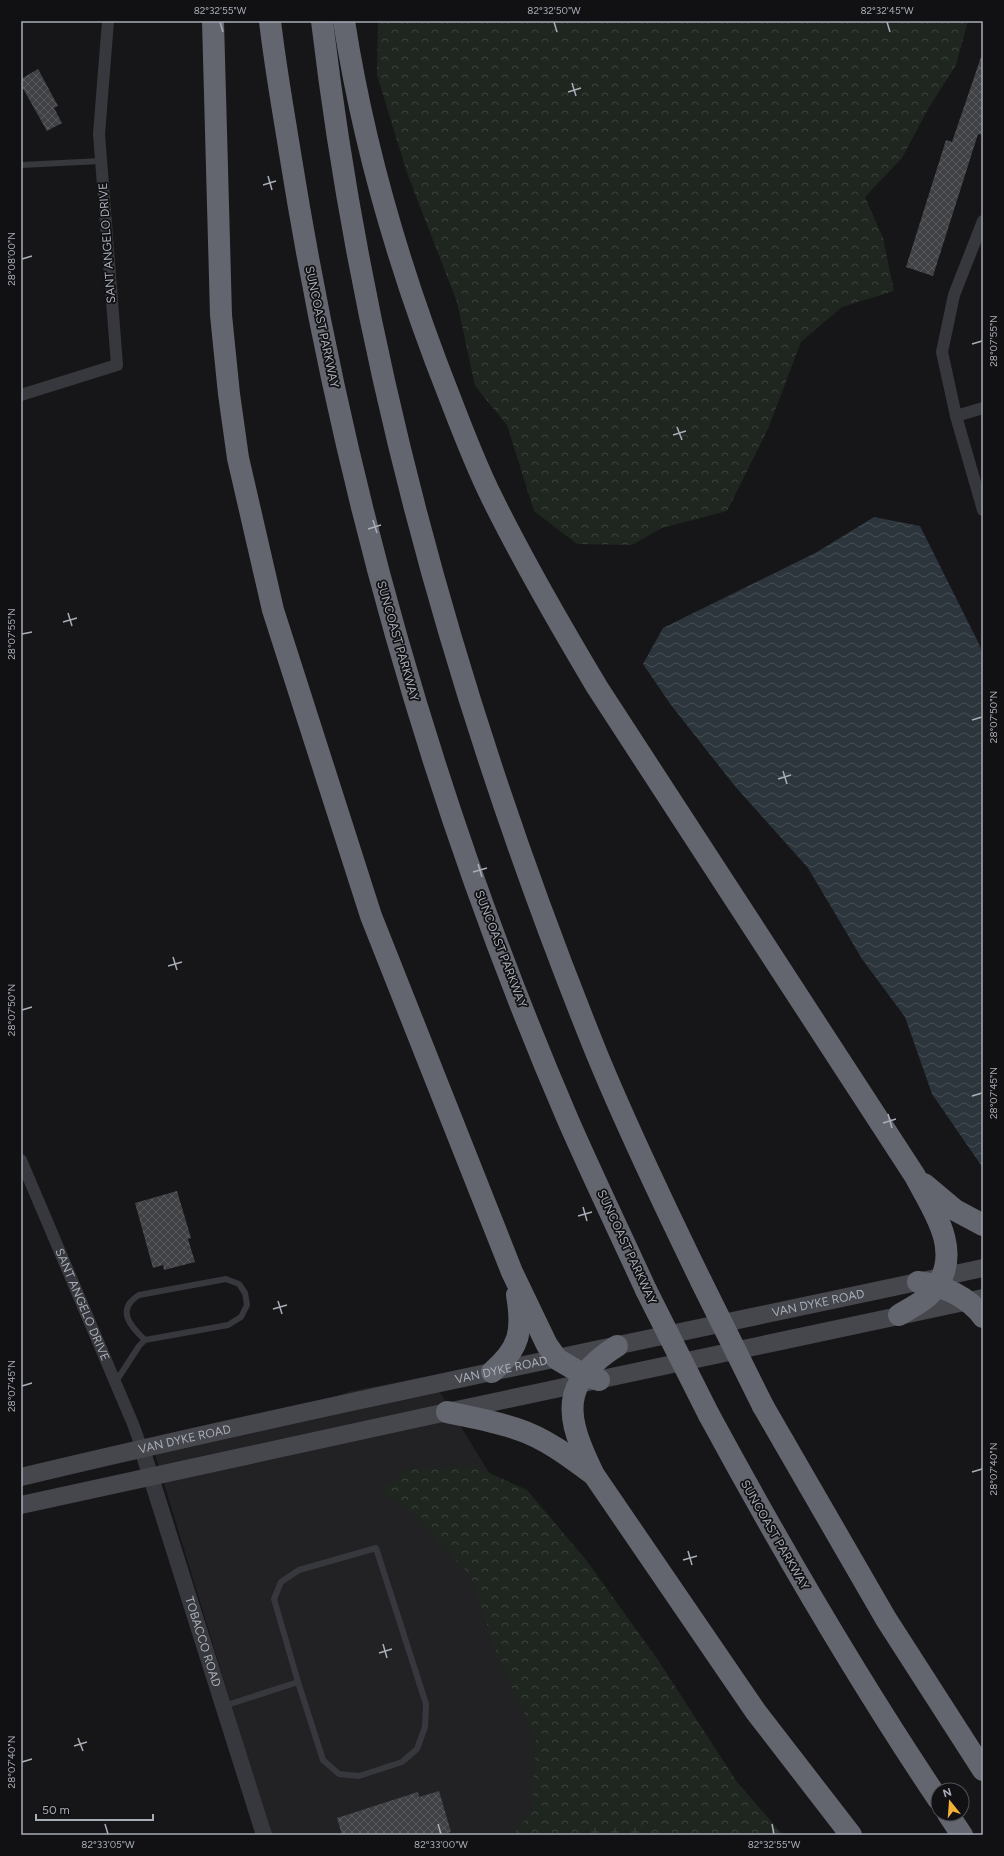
<svg xmlns="http://www.w3.org/2000/svg" width="1004" height="1856" viewBox="0 0 1004 1856" font-family="Figtree,sans-serif">
  <style>
    .built { fill: #222225 }
    .forest { fill: url(#forest-crowns) }
    .wetland { fill: url(#wetland-marsh) }
    .water { fill: url(#water-waves) }
    .building { fill: url(#building-cross-hatch) }
    .lines { fill: none; stroke-linecap: round; stroke-linejoin: round }
    .service { stroke: #37383d; stroke-width: 6 }
    .minor { stroke: #37383d; stroke-width: 12 }
    .tertiary { stroke: #37383d; stroke-width: 16 }
    .secondary { stroke: #45474d; stroke-width: 18 }
    .motorway { stroke: #63666e; stroke-width: 22 }
    .motorway-bridge { stroke: #63666e; stroke-width: 22 }
    .ticks { fill: none; stroke: #a8adb8; stroke-width: 1.5 }
    .labels { text-anchor: middle; dominant-baseline: central; stroke-width: 3.5; stroke-linejoin: round; paint-order: stroke }
    .street-label { font-size: 12px; fill: #a8adb8; stroke: #111113 }
    .neatline { fill: none; stroke: #a8adb8; stroke-width: 1.5 }
    .ticks-label { font-size: 10px; text-anchor: middle; fill: #a8adb8 }
  </style>
  <defs>
    <pattern id="forest-crowns" width="20" height="18" patternUnits="userSpaceOnUse"><rect width="20" height="18" fill="#1e261f"/><path d="M2 6a3 3 0 1 1 6 0M12 15a3 3 0 1 1 6 0" fill="none" stroke="#3c433d"/></pattern>
    <pattern id="wetland-marsh" width="20" height="14" patternUnits="userSpaceOnUse"><rect width="20" height="14" fill="#1e261f"/><path d="M1 5h8M5 5V1M11 12h8M15 12V8" fill="none" stroke="#3c433d"/></pattern>
    <pattern id="water-waves" width="16" height="10" patternUnits="userSpaceOnUse"><rect width="16" height="10" fill="#2c353c"/><path d="M0 5q4-4 8 0t8 0" fill="none" stroke="#485056"/></pattern>
    <pattern id="building-cross-hatch" width="8" height="8" patternUnits="userSpaceOnUse"><rect width="8" height="8" fill="#404145"/><path d="M0 0l8 8M0 8l8-8" fill="none" stroke="#595a5e"/></pattern>
  </defs>
  <rect width="100%" height="100%" fill="#161618"/>
  <!-- built -->
  <path class="built" d="M 430,1376 L 574,1612 L 701,1835 L 271,1835 L 155,1454 L 195,1445 L 351,1391 Z"/>
  <!-- forest -->
  <g class="forest">
    <path d="M 378,21 L 968,21 L 956,65 L 928,109 L 902,158 L 865,197 L 883,238 L 894,291 L 842,307 L 801,342 L 768,429 L 727,511 L 662,528 L 632,545 L 577,544 L 534,511 L 507,425 L 475,386 L 457,302 L 407,173 L 377,75 Z"/>
    <path d="M 476,1467 L 527,1490 L 587,1561 L 658,1660 L 737,1782 L 783,1835 L 513,1835 L 532,1811 L 536,1738 L 498,1657 L 471,1576 L 417,1518 L 380,1489 L 410,1469 Z"/>
  </g>
  <!-- wetland -->
  <path class="wetland" d="M 642,1825 L 659,1835 L 576,1835 L 593,1828 Z"/>
  <!-- water -->
  <path class="water" d="M 874,517 L 920,526 L 980,646 L 983,659 L 983,1168 L 932,1094 L 905,1017 L 862,959 L 808,868 L 734,785 L 671,705 L 643,664 L 663,628 L 817,552 Z"/>
  <!-- building -->
  <g class="building">
    <path d="M 981,57 L 983,57 L 983,135 L 978,134 L 933,276 L 906,267 L 946,140 L 952,142 Z"/>
    <path d="M 38,69 L 58,106 L 54,108 L 62,123 L 47,131 L 21,85 L 21,79 Z"/>
    <path d="M 177,1191 L 191,1238 L 188,1239 L 195,1262 L 164,1270 L 163,1265 L 153,1268 L 135,1203 Z"/>
    <path d="M 439,1791 L 451,1832 L 440,1835 L 342,1835 L 337,1818 L 418,1792 L 419,1797 Z"/>
  </g>
  <g class="lines">
    <!-- service -->
    <g class="service">
      <path d="M 21,165 L 101,161"/>
      <path d="M 115,1383 L 139,1346 L 145,1340 L 228,1325 L 241,1317 L 247,1305 L 245,1293 L 239,1284 L 226,1279 L 139,1295 C 115,1310 131,1327 145,1340"/>
      <path d="M 224,1706 L 298,1682 L 274,1599 L 281,1582 L 299,1570 L 376,1548 L 426,1704 L 425,1727 L 417,1749 L 402,1762 L 359,1776 L 339,1774 L 323,1760 L 298,1682"/>
    </g>
    <!-- minor -->
    <g class="minor">
      <path d="M 983,221 L 954,295 L 942,352 L 956,416 L 983,510"/>
      <path d="M 21,395 L 117,365 L 99,134 L 108,21"/>
      <path d="M 956,416 L 983,408"/>
      <path id="s1" d="M 21,1160 L 133,1424 L 142,1449"/>
    </g>
    <!-- tertiary -->
    <path class="tertiary" id="s2" d="M 142,1449 L 264,1835"/>
    <!-- secondary -->
    <g class="secondary">
      <path id="s3" d="M 21,1477 C 340,1401 662,1337 983,1268"/>
      <path d="M 21,1505 L 447,1412 L 983,1298"/>
    </g>
    <!-- motorway -->
    <g class="motorway">
      <path d="M 213,21 L 221,315 L 229,394 L 238,458 L 273,610 L 371,916 L 512,1272 L 547,1345 L 557,1359 L 584,1375 L 599,1380"/>
      <path d="M 270,21 C 275,65 283,109 290,153 C 343,485 435,811 568,1120 C 593,1177 620,1233 646,1290"/>
      <path d="M 322,21 C 364,375 463,722 596,1052 C 628,1130 664,1205 701,1281"/>
      <path d="M 344,21 C 364,150 402,277 450,398 C 463,432 476,466 492,498 C 524,563 560,625 597,687 L 915,1176 C 932,1209 962,1248 937,1286 C 929,1299 912,1307 899,1315"/>
      <path d="M 924,1184 L 955,1210 L 983,1225"/>
      <path d="M 918,1282 C 942,1285 969,1297 983,1317"/>
      <path d="M 492,1372 C 520,1348 523,1331 517,1295"/>
      <path d="M 763,1406 L 886,1619 L 983,1770"/>
      <path d="M 447,1412 C 470,1417 494,1421 517,1429 C 545,1438 570,1457 594,1475 L 756,1712 L 851,1835"/>
      <path d="M 709,1415 C 780,1546 855,1675 938,1799"/>
      <path d="M 593,1473 C 566,1418 558,1383 617,1346"/>
      <path d="M 948,1814 L 962,1835"/>
    </g>
    <!-- motorway-bridge -->
    <g class="motorway-bridge">
      <path d="M 701,1281 L 763,1406"/>
      <path d="M 646,1290 L 709,1415"/>
    </g>
  </g>
  <!-- ticks -->
  <path class="ticks" d="M 220,22 L 223,32M 554,22 L 557,32M 887,22 L 890,32M 572,83 L 576,96M 568,92 L 581,88M 268,176 L 272,190M 263,185 L 276,181M 22,259 L 32,256M 972,344 L 982,341M 677,427 L 682,440M 673,435 L 686,431M 373,520 L 377,533M 368,529 L 381,525M 68,613 L 72,626M 63,622 L 77,618M 22,634 L 32,632M 972,720 L 982,717M 783,771 L 787,784M 778,779 L 791,775M 478,864 L 482,877M 473,872 L 487,868M 173,957 L 177,970M 168,966 L 182,962M 22,1010 L 32,1007M 972,1096 L 982,1093M 888,1114 L 892,1128M 883,1123 L 896,1119M 583,1207 L 587,1221M 578,1216 L 592,1212M 278,1301 L 282,1314M 273,1309 L 287,1305M 22,1386 L 32,1383M 972,1472 L 982,1469M 688,1551 L 692,1565M 683,1560 L 697,1556M 383,1644 L 387,1658M 379,1653 L 392,1649M 78,1738 L 83,1751M 74,1746 L 87,1742M 22,1762 L 32,1759M 105,1824 L 108,1834M 438,1824 L 441,1834M 772,1824 L 774,1834"/>
  <g class="labels">
    <!-- street labels -->
    <g class="street-label">
      <text transform="translate(107 243) rotate(-94)">SANT ANGELO DRIVE</text>
      <text transform="translate(322 327) rotate(78)">SUNCOAST PARKWAY</text>
      <text transform="translate(398 641) rotate(74)">SUNCOAST PARKWAY</text>
      <text transform="translate(501 949) rotate(69)">SUNCOAST PARKWAY</text>
      <text transform="translate(627 1247) rotate(65)">SUNCOAST PARKWAY</text>
      <text stroke="none"><textPath href="#s3" startOffset="816">VAN DYKE ROAD</textPath></text>
      <text stroke="none"><textPath href="#s1" startOffset="157">SANT ANGELO DRIVE</textPath></text>
      <text stroke="none"><textPath href="#s3" startOffset="492">VAN DYKE ROAD</textPath></text>
      <text stroke="none"><textPath href="#s3" startOffset="168">VAN DYKE ROAD</textPath></text>
      <text transform="translate(775 1535) rotate(60)">SUNCOAST PARKWAY</text>
      <text stroke="none"><textPath href="#s2" startOffset="202">TOBACCO ROAD</textPath></text>
    </g>
  </g>
  <!-- border -->
  <rect width="1004" height="1856" fill="none" stroke="#111113" stroke-width="44"/>
  <!-- north arrow -->
  <g transform="translate(950 1802) rotate(343)"><circle r="19" fill="#111113" stroke="#4d4f55"/>
  <path d="M0-3L7 15L0 10L-7 15Z" fill="#f2b134"/>
  <text y="-6" font-size="11" font-weight="bold" text-anchor="middle" fill="#a8adb8">N</text>
  </g>
  <!-- scale -->
  <path d="M36 1814v6h117v-6" fill="none" stroke="#a8adb8" stroke-width="2"/>
  <text x="42" y="1814" font-size="12" fill="#a8adb8" stroke="#111113" stroke-width="3" paint-order="stroke">50 m</text>
  <rect x="22" y="22" width="960" height="1812" class="neatline"/>
  <g class="ticks-label">
    <text x="220" y="14">82°32'55"W</text>
    <text x="554" y="14">82°32'50"W</text>
    <text x="887" y="14">82°32'45"W</text>
    <text transform="translate(11 259) rotate(-90)" y="4">28°08'00"N</text>
    <text transform="translate(993 341) rotate(-90)" y="4">28°07'55"N</text>
    <text transform="translate(11 634) rotate(-90)" y="4">28°07'55"N</text>
    <text transform="translate(993 717) rotate(-90)" y="4">28°07'50"N</text>
    <text transform="translate(11 1010) rotate(-90)" y="4">28°07'50"N</text>
    <text transform="translate(993 1093) rotate(-90)" y="4">28°07'45"N</text>
    <text transform="translate(11 1386) rotate(-90)" y="4">28°07'45"N</text>
    <text transform="translate(993 1469) rotate(-90)" y="4">28°07'40"N</text>
    <text transform="translate(11 1762) rotate(-90)" y="4">28°07'40"N</text>
    <text x="108" y="1848">82°33'05"W</text>
    <text x="441" y="1848">82°33'00"W</text>
    <text x="774" y="1848">82°32'55"W</text>
  </g>
</svg>
